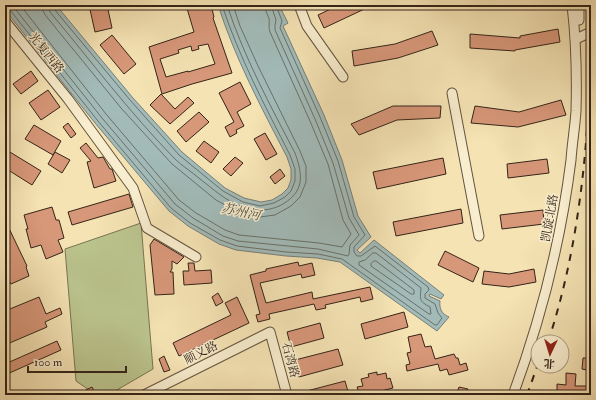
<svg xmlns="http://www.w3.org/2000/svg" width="596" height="400" viewBox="0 0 596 400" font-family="'IM FELL Double Pica','Noto Serif SC',serif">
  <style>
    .green { fill: #bbc48d; stroke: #787452 }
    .water { fill: #a2bbb9; stroke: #767f79 }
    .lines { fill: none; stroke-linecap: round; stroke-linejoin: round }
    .shore { stroke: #6b7068; stroke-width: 1 }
    .building { fill: #d79779; stroke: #342418; fill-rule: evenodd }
    .minor-casing { stroke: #64543f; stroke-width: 11 }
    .minor { stroke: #f8edce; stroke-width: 9 }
    .rail { stroke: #342418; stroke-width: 2; stroke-dasharray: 7 7; stroke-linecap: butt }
    .labels { text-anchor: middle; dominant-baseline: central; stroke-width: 3; stroke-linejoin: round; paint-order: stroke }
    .street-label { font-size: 12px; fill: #342418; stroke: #f8edce }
    .water-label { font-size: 13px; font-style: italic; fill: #555148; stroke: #f8edce }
  </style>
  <rect width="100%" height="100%" fill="#f5e3b4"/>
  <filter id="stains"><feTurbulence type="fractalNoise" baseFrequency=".005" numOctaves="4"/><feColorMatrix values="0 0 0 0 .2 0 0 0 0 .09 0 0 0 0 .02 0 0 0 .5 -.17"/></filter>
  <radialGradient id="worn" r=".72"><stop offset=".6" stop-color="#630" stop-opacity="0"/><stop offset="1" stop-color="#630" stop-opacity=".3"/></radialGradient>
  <!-- green -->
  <path class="green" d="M 141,223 L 153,369 L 110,394 L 95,394 L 76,381 L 65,249 Z"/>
  <!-- water -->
  <path class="water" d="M 5,5 L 56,5 L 133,98 L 182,152 L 225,188 L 244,198 L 261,202 L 272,200 L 282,194 L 288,188 L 291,180 L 291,169 L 287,157 C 261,107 235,58 218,5 L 279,5 L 288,23 L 283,26 L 324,115 L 342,160 L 358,216 L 371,237 L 357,250 L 360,253 L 374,240 L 444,295 L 441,299 L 430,294 L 429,296 L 440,301 C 439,309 442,314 449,317 L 437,331 L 340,262 L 317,258 L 286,256 L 236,250 L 219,244 L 188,226 L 169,211 L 95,123 L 5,10 Z"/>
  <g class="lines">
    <!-- shore -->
    <g class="shore">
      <path d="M 12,5 L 102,118 L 175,204 L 193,218 L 223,236 L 238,241 L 318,249 L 348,256 L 349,254 L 350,245 L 359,235 L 349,218 L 333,163 L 315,119 L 275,30 L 275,25 L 276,20 L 271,5"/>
      <path d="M 20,5 L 106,114 L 179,200 L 196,213 L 225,230 L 239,235 L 319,243 L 342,247 L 351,234 L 343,220 L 328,164 L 310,121 L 270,32 C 268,27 270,23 269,18 C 267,14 265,10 265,5"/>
      <path d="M 42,5 L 43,11 L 46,16 L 121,108 L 172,164 L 216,200 L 238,212 L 260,217 L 275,215 L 291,206 L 300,197 L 306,182 L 306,166 L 300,151 L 258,66 L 240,26 L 233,5"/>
      <path d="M 48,5 L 50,12 C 91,61 130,113 174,158 C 182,166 192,172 200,179 C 213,189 225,200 240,206 C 259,214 280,210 293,196 C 305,184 300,167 295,153 C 270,105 244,57 227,5"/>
      <path d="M 53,5 L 54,9 L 130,100 L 179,155 L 223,191 L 243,202 L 260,206 L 274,203 L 285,197 L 291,191 L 295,181 L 295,169 L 290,155 C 265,106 239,57 222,5"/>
      <path d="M 5,8 L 10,10 L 98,121 L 171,208 L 190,223 L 220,240 L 237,246 L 286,252 L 318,254 L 342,259 L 435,325 L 437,325 L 442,318 L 438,313 L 435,304 L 425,298 L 425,294 L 429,290 L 428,287 L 375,246 L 361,256 L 357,256 L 354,252 L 354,247 L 365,235 L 354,217 L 338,161 L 320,117 L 280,28 L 282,21 L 276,5"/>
      <path d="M 373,253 L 376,253 L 421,288 C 420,300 419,301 430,307 L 431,314 L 429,314 L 359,265 L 359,262 L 365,260 Z"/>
      <path d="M 374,261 L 376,261 L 414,290 L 414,294 L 411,294 L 371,266 L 371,264 Z"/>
    </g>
  </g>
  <!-- building -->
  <g class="building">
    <path d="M 89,5 L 107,5 L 112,28 L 95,32 Z"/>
    <path d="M 186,5 L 211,5 L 214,17 L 213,18 L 232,73 L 192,84 L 162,94 L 149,47 L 194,32 ZM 208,44 L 215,64 L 188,72 L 188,71 L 166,77 L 160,59 L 179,53 L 178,50 L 191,46 L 192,51 L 199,49 L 198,46 Z"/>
    <path d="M 339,5 L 373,5 L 324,28 L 318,15 Z"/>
    <path d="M 558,29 L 560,42 L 515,50 L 515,51 L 470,48 L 470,34 L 520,38 L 520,36 Z"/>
    <path d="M 432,31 L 438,45 L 398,58 L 354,66 L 352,51 L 395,44 Z"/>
    <path d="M 112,35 L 136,64 L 124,74 L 100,45 Z"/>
    <path d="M 31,71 L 38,81 L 21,94 L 13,84 Z"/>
    <path d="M 240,82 L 251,104 L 237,112 L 244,126 L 236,130 L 237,133 L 230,137 L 225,127 L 234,122 L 219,93 Z"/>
    <path d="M 48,90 L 60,107 L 41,120 L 29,103 Z"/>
    <path d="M 161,94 L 175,109 L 188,97 L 194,103 L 170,124 L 150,105 Z"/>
    <path d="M 561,100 L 566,115 L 518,127 L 471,123 L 475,106 L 519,112 Z"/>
    <path d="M 393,106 L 441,106 L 440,118 L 397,120 L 359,135 L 351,124 Z"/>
    <path d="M 199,112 L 209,122 L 186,142 L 177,131 Z"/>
    <path d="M 68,123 L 76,134 L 71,138 L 63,127 Z"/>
    <path d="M 34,125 L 61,141 L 53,155 L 25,139 Z"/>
    <path d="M 265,133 L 277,154 L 266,160 L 254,139 Z"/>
    <path d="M 204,141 L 219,152 L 211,163 L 196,151 Z"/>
    <path d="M 86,143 L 98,158 L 103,157 L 110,169 L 112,169 L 116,181 L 94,188 L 87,162 L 91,161 L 80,148 Z"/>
    <path d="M 5,149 L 41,171 L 32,185 L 5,168 Z"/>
    <path d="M 55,152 L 70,160 L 62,173 L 48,164 Z"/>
    <path d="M 235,157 L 243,163 L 231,176 L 223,169 Z"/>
    <path d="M 443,158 L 446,174 L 377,189 L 373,172 Z"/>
    <path d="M 547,159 L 549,173 L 508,178 L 507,164 Z"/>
    <path d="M 280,169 L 285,176 L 275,184 L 270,177 Z"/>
    <path d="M 129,194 L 133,207 L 72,225 L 68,212 Z"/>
    <path d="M 52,207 L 56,220 L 59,220 L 64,238 L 58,240 L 63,252 L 46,259 L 41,245 L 31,248 L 26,229 L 28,229 L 24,215 Z"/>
    <path d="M 461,209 L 463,223 L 396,236 L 393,222 Z"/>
    <path d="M 543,210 L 544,224 L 502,229 L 500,215 Z"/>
    <path d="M 5,220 L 27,266 L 26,267 L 29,276 L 11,284 L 10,282 L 5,285 Z"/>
    <path d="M 154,239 L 184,257 L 177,264 L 172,261 L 172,269 L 170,272 L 173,272 L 174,294 L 155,295 L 150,245 Z"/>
    <path d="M 445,251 L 479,268 L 473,282 L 438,265 Z"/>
    <path d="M 298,262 L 299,266 L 312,263 L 315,275 L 302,278 L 301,274 L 260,283 L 266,303 L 312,292 L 313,299 L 370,287 L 373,299 L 361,302 L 360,297 L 325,305 L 326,308 L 316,310 L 314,304 L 269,314 L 270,319 L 258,322 L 256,315 L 260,314 L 250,275 L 266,271 L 266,269 Z"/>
    <path d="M 188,263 L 194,263 L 195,271 L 211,270 L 212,283 L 184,285 L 183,271 L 189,271 Z"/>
    <path d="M 534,269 L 536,282 L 509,287 L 482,284 L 484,271 L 509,274 Z"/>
    <path d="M 218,293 L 223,302 L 216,306 L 212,297 Z"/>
    <path d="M 39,297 L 46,314 L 60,308 L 62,314 L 45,322 L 47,327 L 5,345 L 5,311 Z"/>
    <path d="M 237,297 L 249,323 L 179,356 L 173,343 L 231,315 L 225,303 Z"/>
    <path d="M 404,312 L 408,327 L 365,339 L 361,324 Z"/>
    <path d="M 320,323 L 324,338 L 291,347 L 287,332 Z"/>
    <path d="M 421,334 L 425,347 L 431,346 L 435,359 L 454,354 L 456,358 L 458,358 L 460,365 L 466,363 L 468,370 L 449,375 L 447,369 L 440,371 L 438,364 L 407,371 L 406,365 L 410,364 L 407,353 L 411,352 L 408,337 Z"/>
    <path d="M 57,341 L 61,350 L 5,375 L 5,364 Z"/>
    <path d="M 338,349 L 343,365 L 299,377 L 295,360 Z"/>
    <path d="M 164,356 L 170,370 L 164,372 L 159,359 Z"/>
    <path d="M 583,358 L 588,358 L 587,370 L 582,369 Z"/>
    <path d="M 377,372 L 377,375 L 386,373 L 387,379 L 390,378 L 393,388 L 369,394 L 360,395 L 357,387 L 363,386 L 361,379 L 369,377 L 368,374 Z"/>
    <path d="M 566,373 L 576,374 L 575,386 L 591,386 L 591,395 L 582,395 L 582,392 L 557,391 L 557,384 L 566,385 Z"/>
    <path d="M 345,381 L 349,395 L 300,395 L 299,393 Z"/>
    <path d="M 92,387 L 96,395 L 76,395 Z"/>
    <path d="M 459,387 L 468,389 L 465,395 L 456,395 Z"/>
  </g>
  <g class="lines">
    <!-- minor casing -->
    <g class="minor-casing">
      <g id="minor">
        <path d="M 299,5 L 307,26 L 343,77"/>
        <path d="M 579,20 L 579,5"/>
        <path d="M 5,21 L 68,99 L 133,188 L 147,228 L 196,257"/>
        <path d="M 576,39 L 591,32"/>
        <path d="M 452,93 L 479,236"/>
        <path d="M 144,395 L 270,332 L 287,395"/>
        <path d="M 513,395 C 541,319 561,240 571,160 C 572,144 575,127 576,111 C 577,76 576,40 572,5"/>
      </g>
    </g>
    <!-- minor -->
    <use href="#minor" class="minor"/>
    <!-- rail -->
    <g class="rail">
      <path d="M 548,342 C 574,263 585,179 589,96 C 590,66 591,35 589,5"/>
      <path d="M 527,395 L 538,364"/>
    </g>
  </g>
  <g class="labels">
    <!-- street labels -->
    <g class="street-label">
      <text transform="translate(46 53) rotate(51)">光复西路</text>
      <text transform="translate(550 218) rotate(-80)">凯旋北路</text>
      <text transform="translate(201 353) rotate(-27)">顺义路</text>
      <text transform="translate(290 360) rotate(75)">石湾路</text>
    </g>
    <!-- water labels -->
    <g class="water-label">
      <text transform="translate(241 212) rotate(12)">苏州河</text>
    </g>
  </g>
  <!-- margin -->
  <rect width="596" height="400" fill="none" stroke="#f5e3b4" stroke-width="20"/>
  <rect x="6" y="6" width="584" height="388" fill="none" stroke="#342418" stroke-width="2"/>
  <rect x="10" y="10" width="576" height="380" fill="none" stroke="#342418"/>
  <!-- north arrow -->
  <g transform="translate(550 354) rotate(184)"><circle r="19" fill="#f8edce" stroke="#aa9d85"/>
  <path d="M0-3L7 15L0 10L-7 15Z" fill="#8f2418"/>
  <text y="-6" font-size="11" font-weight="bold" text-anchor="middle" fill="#342418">北</text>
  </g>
  <!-- scale -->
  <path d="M28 366v6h98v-6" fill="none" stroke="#342418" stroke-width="2"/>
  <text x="34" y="366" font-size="12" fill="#342418" stroke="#f8edce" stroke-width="3" paint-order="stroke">100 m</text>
  <rect width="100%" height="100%" filter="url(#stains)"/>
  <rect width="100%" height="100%" fill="url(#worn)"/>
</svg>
